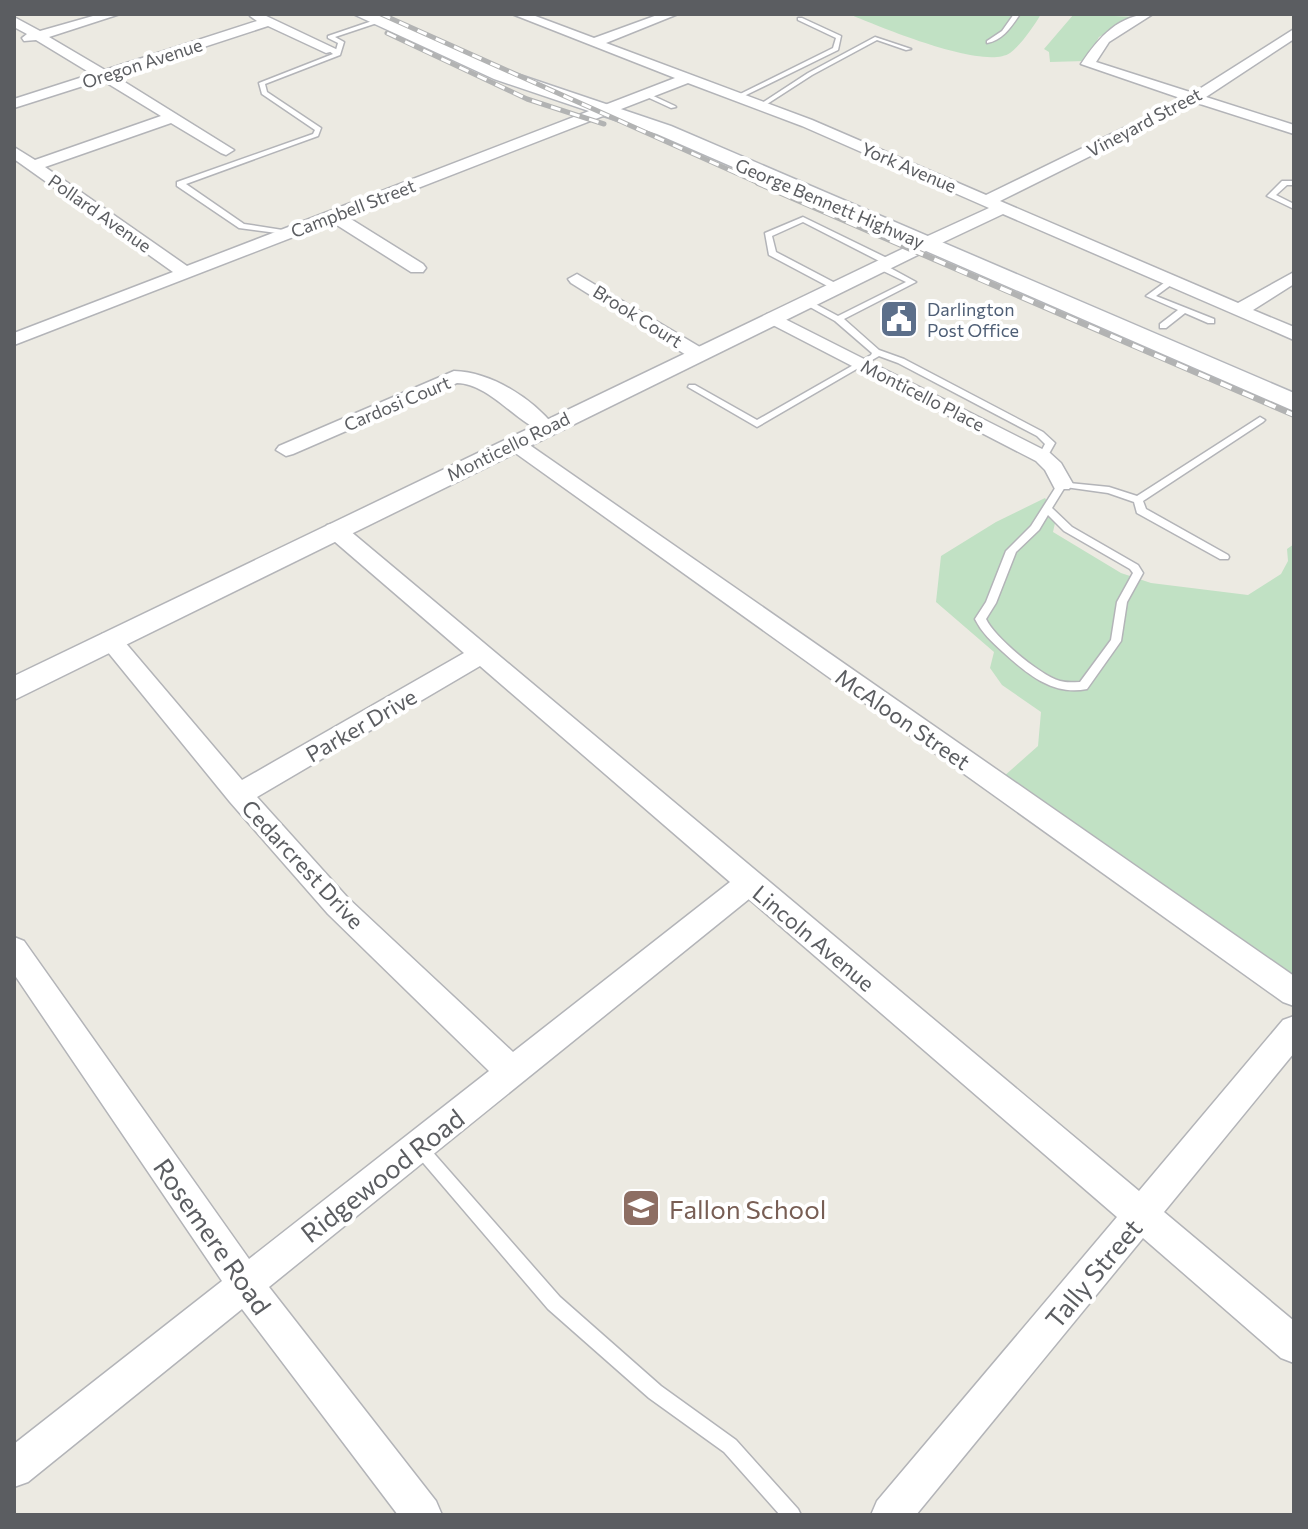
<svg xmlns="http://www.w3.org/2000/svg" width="1308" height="1529" viewBox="0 0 1308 1529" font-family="Commissioner,sans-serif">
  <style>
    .green { fill: #c1e1c4 }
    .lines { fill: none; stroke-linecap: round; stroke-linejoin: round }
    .service-casing { stroke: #b3b4b8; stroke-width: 3 }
    .minor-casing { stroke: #b3b4b8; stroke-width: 3 }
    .tertiary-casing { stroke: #b3b4b8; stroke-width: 3 }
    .secondary-casing { stroke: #b4b6bb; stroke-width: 3 }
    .service { fill: #fff; fill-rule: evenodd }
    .minor { fill: #fff; fill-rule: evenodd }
    .tertiary { fill: #fff; fill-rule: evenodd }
    .secondary { fill: #fff; fill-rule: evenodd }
    .rail-far1-casing { stroke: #b2b3b3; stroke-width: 5 }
    .rail-casing { stroke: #b2b3b3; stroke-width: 6 }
    .rail-far1 { stroke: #fff; stroke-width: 3; stroke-dasharray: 10; stroke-linecap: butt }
    .rail { stroke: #fff; stroke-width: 4; stroke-dasharray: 12; stroke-linecap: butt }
    .labels { text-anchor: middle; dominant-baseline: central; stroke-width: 8; stroke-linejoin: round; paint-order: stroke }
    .far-street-label { font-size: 18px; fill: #5b5d61; stroke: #fff }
    .far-service-label { font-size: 18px; fill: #4e5e75; stroke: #fff; text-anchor: start }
    .street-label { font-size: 22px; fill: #5b5d61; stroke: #fff }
    .near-street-label { font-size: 26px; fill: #5b5d61; stroke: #fff }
    .near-education-label { font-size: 26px; fill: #785e54; stroke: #fff; text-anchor: start }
  </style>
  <rect width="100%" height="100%" fill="#eceae2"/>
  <!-- green -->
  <g class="green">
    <path d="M 849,14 L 1041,14 C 1034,26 1021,45 1010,53 C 984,71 878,26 849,14 Z"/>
    <path d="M 1074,14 L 1135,17 L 1099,37 L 1085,61 L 1050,62 L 1049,52 L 1044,49 Z"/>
    <path d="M 1045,498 L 1057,514 L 1053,532 L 1121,573 L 1151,583 L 1248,595 L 1281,574 L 1288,561 L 1287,549 L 1294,544 L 1294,987 L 994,785 L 1038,746 L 1041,712 L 1002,685 L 990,668 L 994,652 L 936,602 L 941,556 L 996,522 Z"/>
  </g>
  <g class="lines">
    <!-- service casing -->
    <g class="service-casing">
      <g id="service">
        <path d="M 1014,14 L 1020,14 C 1011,27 1003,40 987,43 L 987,41 L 1002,31 Z"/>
        <path d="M 798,18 L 802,18 L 841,36 L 838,50 L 742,97 L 738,97 L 738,95 L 833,48 L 836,38 L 798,20 Z"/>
        <path d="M 378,19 L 380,22 L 335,37 L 344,42 L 340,55 L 265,84 L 267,92 L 321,128 L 318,136 L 186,184 L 244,224 L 289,231 L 293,233 L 292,235 L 239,228 L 177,186 L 177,182 L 313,134 L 315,130 L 262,94 L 259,83 L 333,54 L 328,50 L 331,48 L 336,50 L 338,43 L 328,38 L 328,36 Z"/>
        <path d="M 875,37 L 911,49 L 906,50 L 877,40 L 812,75 L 764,106 L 759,105 L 808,73 Z"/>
        <path d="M 647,93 L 675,106 L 676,107 L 671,108 L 645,96 L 645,94 Z"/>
        <path d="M 1282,181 L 1294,181 L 1294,185 L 1287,185 L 1276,195 L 1294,204 L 1294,209 L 1267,196 Z"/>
        <path d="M 803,217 L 891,260 L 892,262 L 885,264 L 803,222 L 772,236 L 776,252 L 839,285 L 839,289 L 833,289 L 769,255 L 765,233 Z"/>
        <path d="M 877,264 L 883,264 L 916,282 L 844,319 L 879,350 L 904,359 L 1043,432 L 1055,443 L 1046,459 L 1040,459 L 1038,457 L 1045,444 L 1037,436 L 898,363 L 879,356 L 757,427 L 688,387 L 689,385 L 695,385 L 757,420 L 871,355 L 872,353 L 835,321 L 801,302 L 808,300 L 838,316 L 906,282 L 877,268 Z"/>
        <path d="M 1168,280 L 1175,282 L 1156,296 L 1214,319 L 1214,323 L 1208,323 L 1185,313 L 1166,328 L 1160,328 L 1160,324 L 1178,310 L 1146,296 Z"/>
        <path d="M 1260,417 L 1265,420 L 1263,422 L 1143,501 L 1146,509 L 1228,555 L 1229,557 L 1228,559 L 1220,559 L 1137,513 L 1134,502 L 1108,493 L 1065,487 L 1052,508 L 1072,527 L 1138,565 L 1143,573 L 1127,602 L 1121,641 L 1087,689 C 1053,696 1027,674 1003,652 C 992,642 982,633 975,619 L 986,602 L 1006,551 L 1031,526 L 1059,482 L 1109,487 L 1137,496 ZM 1048,515 L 1064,531 L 1130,569 L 1133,573 L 1117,602 L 1111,640 L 1080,682 C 1073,682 1067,683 1060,681 C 1040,675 995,638 986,619 L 996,603 L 1016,552 L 1039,530 Z"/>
        <path d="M 418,1139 L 423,1141 L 560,1297 L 661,1386 L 736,1440 L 798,1509 L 801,1515 L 780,1515 L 724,1452 L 649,1398 L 548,1309 L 413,1151 L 410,1146 L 413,1141 Z"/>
      </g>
    </g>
    <!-- minor casing -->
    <g class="minor-casing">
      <g id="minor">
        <path d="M 100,14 L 120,14 L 49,37 L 105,70 L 257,21 L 250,16 L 262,14 L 338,50 L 326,53 L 268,26 L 115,76 L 234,150 L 226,155 L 221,153 L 171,123 L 45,167 L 187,266 L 675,78 L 512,14 L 530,14 L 594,38 L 660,14 L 678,14 L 606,43 L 812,120 L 986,195 L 1183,99 L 1081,64 C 1099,37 1119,14 1153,14 L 1109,42 L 1096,62 L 1193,93 L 1294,29 L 1294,39 L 1206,97 L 1294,125 L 1294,134 L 1197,103 L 1000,201 L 1238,303 L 1294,272 L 1294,284 L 1253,310 L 1294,327 L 1294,340 L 1003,214 L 931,248 L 919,248 L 917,244 L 919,240 L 989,208 L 802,126 L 688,83 L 346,216 L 423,264 L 426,268 L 423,272 L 411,272 L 332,222 L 14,345 L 14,333 L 173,272 L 14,159 L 14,147 L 35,160 L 161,116 L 102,80 L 14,108 L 14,99 L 92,74 L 36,40 L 24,41 L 22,38 L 27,34 L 14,27 L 14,17 L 40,31 Z"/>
        <path d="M 577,274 L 705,350 L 707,354 L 698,360 L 691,358 L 571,283 L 568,279 Z"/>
        <path d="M 773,313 L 1050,453 L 1061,463 L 1073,484 L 1069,489 L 1055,489 L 1045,470 L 1036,461 L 767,322 L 764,318 L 767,314 Z"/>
        <path d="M 454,371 C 491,372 532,398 555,427 L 552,431 C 527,437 493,383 457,383 L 293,454 L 286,456 L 276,450 L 279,446 Z"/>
        <path d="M 514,437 L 521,439 L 1294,976 L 1294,1006 L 1283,1002 L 507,447 L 504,443 Z"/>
        <path d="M 335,523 L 343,525 L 1139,1191 L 1283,1020 L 1294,1016 L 1294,1053 L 1164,1212 L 1294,1321 L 1294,1363 L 1281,1358 L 1143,1238 L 916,1515 L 871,1515 L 877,1501 L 1117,1217 L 749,899 L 269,1287 L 436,1501 L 442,1515 L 398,1515 L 242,1309 L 28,1482 L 14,1487 L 14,1444 L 222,1281 L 14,974 L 14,937 L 24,941 L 249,1259 L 489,1071 L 328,914 L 230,802 L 98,640 L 102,634 L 110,632 L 118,634 L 242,780 L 464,653 L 327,535 L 324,530 L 327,525 ZM 480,666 L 730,882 L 513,1052 L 348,898 L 257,797 Z"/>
      </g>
    </g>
    <!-- tertiary casing -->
    <g class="tertiary-casing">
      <path id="tertiary" d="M 925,238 L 932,240 L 935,244 L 932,248 L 14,700 L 14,676 Z"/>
    </g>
    <!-- secondary casing -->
    <g class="secondary-casing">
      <path id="secondary" d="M 353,14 L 377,14 L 508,71 L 671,126 L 1294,393 L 1294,411 L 657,134 L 494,79 Z"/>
    </g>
    <!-- service -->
    <use href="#service" class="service"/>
    <!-- minor -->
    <use href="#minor" class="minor"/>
    <!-- tertiary -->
    <use href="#tertiary" class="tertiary"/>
    <!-- secondary -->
    <use href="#secondary" class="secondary"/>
    <!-- rail-far1 casing -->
    <g class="rail-far1-casing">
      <g id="rail-far1">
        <path d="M 381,14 L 763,185"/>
        <path d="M 387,33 L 527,99 L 604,124"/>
      </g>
    </g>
    <!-- rail casing -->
    <g class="rail-casing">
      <path id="rail" d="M 758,183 L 1294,415"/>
    </g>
    <!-- rail-far1 -->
    <use href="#rail-far1" class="rail-far1"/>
    <!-- rail -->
    <use href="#rail" class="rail"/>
  </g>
  <!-- icons -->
  <defs>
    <g id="civic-square" transform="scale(2)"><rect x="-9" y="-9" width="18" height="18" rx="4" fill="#5c6f8a" stroke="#fff"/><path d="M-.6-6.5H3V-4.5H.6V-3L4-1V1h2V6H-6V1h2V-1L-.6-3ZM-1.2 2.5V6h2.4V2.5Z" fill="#fff"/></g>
    <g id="school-square" transform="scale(2)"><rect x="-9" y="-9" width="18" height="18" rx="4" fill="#8d6e63" stroke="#fff"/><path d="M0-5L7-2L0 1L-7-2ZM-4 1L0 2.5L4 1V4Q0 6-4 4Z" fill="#fff"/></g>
  </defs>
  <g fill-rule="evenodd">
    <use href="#civic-square" x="899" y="319"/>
    <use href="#school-square" x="641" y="1208"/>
  </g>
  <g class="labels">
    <!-- far-street labels -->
    <g class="far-street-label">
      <text transform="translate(142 63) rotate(-18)">Oregon Avenue</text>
      <text transform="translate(1144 122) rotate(-28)">Vineyard Street</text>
      <text transform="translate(909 167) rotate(23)">York Avenue</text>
      <text transform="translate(830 203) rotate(23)">George Bennett Highway</text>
      <text transform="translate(353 208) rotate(-21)">Campbell Street</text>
      <text transform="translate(100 213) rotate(35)">Pollard Avenue</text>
      <text transform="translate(638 316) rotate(32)">Brook Court</text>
      <text transform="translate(923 395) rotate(27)">Monticello Place</text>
      <text transform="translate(397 403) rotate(-23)">Cardosi Court</text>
      <text transform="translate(508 446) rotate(-26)">Monticello Road</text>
    </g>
    <!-- far-service labels -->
    <g class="far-service-label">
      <text x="927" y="309">Darlington<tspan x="927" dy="21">Post Office</tspan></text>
    </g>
    <!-- street labels -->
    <g class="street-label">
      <text transform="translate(903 719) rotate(35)">McAloon Street</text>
      <text transform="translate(361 725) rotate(-30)">Parker Drive</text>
      <text transform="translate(303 864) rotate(47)">Cedarcrest Drive</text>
      <text transform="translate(814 938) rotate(40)">Lincoln Avenue</text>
    </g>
    <!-- near-street labels -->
    <g class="near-street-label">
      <text transform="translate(382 1175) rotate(-38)">Ridgewood Road</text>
      <text transform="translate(213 1236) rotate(55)">Rosemere Road</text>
      <text transform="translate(1093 1273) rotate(-50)">Tally Street</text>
    </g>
    <!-- near-education labels -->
    <g class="near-education-label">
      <text x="669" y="1208">Fallon School</text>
    </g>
  </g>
  <!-- border -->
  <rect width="1308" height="1529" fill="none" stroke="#5b5d61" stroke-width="32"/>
</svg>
